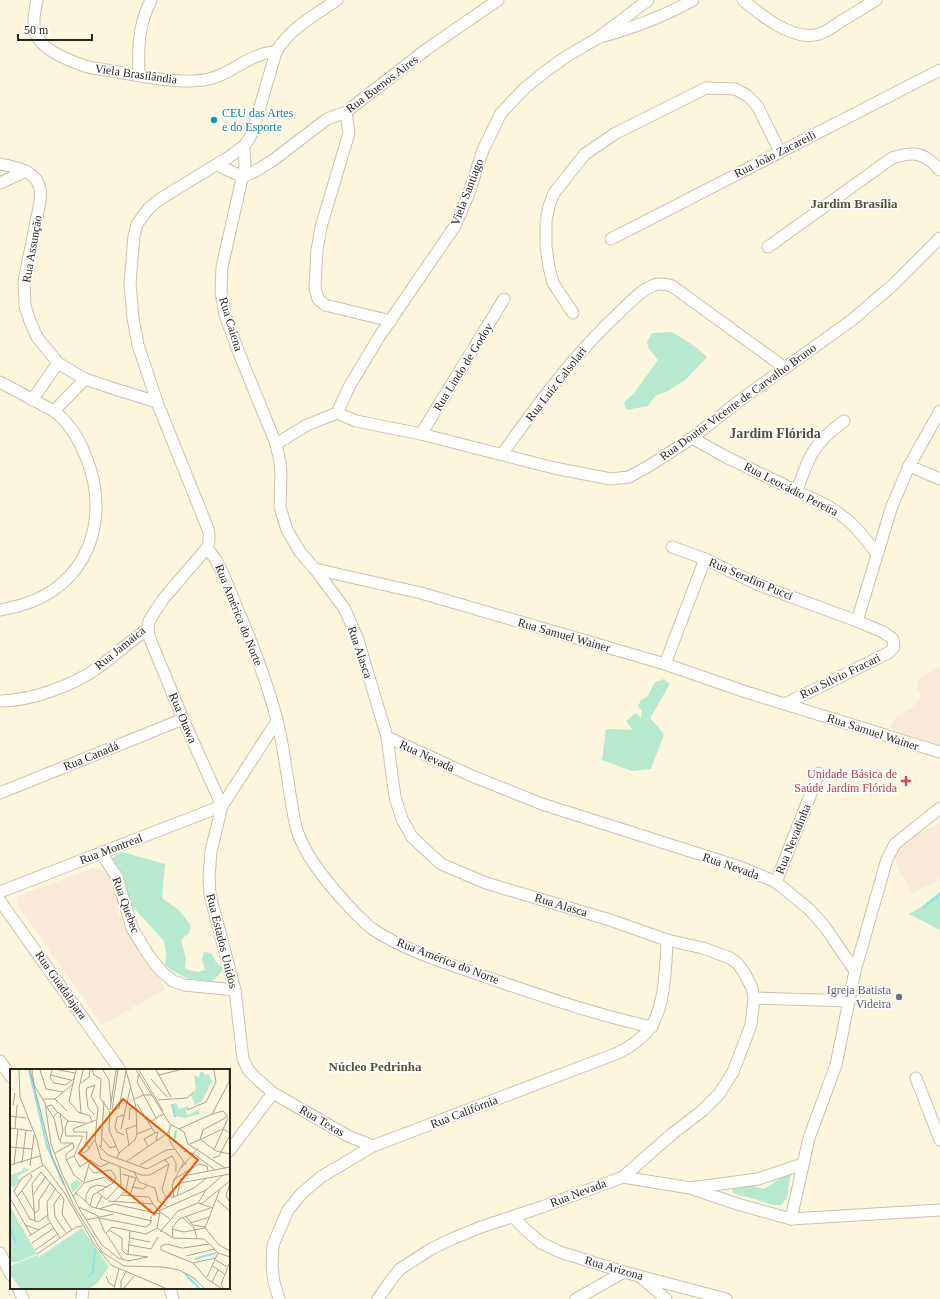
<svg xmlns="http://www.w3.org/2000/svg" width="940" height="1299" viewBox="0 0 940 1299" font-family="'Times New Roman',serif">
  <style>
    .education { fill: #f9ead7 }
    .green { fill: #b7e9d0 }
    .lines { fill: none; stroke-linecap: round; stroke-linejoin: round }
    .stream { stroke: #88e6e7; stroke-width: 3 }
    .minor-casing { stroke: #c9c3aa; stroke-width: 13 }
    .minor { stroke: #fff; stroke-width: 11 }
    .culture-dot { fill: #0f9aa8; stroke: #fff; stroke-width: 1.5 }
    .health-dot { fill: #e0444e; stroke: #fff; stroke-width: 1.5 }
    .worship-dot { fill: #6b7280; stroke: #fff; stroke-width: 1.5 }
    .labels { text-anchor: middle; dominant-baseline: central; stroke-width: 3.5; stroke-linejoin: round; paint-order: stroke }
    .street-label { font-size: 12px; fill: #2a281e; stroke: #fff }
    .culture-label { font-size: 12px; fill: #0d838f; stroke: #fff; text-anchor: start }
    .health-label { font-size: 12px; fill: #be3a42; stroke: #fff; text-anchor: end }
    .worship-label { font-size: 12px; fill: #5b616d; stroke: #fff; text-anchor: end }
    .neighbourhood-label { font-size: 13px; font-weight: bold; fill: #545039; stroke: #fff }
    .quarter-label { font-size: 14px; font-weight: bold; fill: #545039; stroke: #fff }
    .inset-river { fill: none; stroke: #88e6e7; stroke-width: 2 }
    .inset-road { fill: none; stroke: #a8a490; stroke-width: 1 }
    .view { fill: #e8590c; fill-opacity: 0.15; stroke: #e8590c; stroke-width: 2 }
    .inset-edge { fill: none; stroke: #2a281e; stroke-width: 2 }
  </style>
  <rect width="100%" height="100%" fill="#fcf7dc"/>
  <!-- education -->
  <g class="education">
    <path d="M 940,668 L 940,745 L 890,728 L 896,717 L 914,706 L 922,696 L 918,691 L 918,682 L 922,676 Z"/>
    <path d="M 940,823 L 940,879 L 912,893 L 895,862 L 895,853 L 903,842 L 918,833 Z"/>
    <path d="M 94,868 L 104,870 L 113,880 L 121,907 L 117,913 L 166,989 L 102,1025 L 17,904 L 17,898 L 25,893 Z"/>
  </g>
  <!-- green -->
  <g class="green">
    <path d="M 672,332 L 696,347 L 707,357 L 685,380 L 668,391 L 655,396 L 648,406 L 626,410 L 624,402 L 634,393 L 658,360 L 649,349 L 647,342 L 652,333 Z"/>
    <path d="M 664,679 L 670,684 L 650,718 L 664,734 L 651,769 L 632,771 L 602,760 L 606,729 L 633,730 L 626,721 L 636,713 L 641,719 L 642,711 L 638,706 L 641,700 L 648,696 L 655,682 Z"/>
    <path d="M 122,852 L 165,864 L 162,898 L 179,910 L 191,926 L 189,933 L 181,940 L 186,958 L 185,969 L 198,972 L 205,970 L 202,959 L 204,952 L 211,953 L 216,962 L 224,969 C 221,972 217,977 213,980 C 200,988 175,973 165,965 L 166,953 L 164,941 L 133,907 L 124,895 L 111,859 Z"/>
    <path d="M 940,896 L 940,930 L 909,914 Z"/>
    <path d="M 791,1172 L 787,1198 L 781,1205 L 774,1205 L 733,1193 L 732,1188 L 734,1184 L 744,1184 L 764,1189 C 774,1183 781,1177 791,1172 Z"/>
  </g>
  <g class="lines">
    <!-- stream -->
    <path class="stream" d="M 924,907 L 940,894"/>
    <!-- minor casing -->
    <g class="minor-casing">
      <g id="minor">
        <path d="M 37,0 C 35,11 31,25 37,36 C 44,51 70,61 85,66 C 94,69 103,69 112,71 C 138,76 184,85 209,79 C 232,74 251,52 276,52"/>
        <path d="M 743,0 C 761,15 793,42 819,34 C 826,32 833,27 840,22 C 852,15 864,7 876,0"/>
        <path d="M 604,36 C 635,27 665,16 693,0"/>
        <path d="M 139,76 C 138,48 138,26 151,0"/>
        <path d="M 346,112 L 349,133 L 321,227 L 317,250 L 315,288 L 318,299 L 325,305 L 391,321"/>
        <path d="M 244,146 L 245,165 L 222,267 L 221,292 L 225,315 L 239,353 L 276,444 L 280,462 L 281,474 L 280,507 L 287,530 L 300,552 L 315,569 L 344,608 L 357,637 L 387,737 L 395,797 L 402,819 L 412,837 L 441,864 L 486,883 L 610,920 L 667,940 L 703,948 L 730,958 L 738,964 L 744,972 L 752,988 L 754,998 L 751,1025 L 733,1072 L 719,1094 L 702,1111 L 672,1134 L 623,1177"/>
        <path d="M 0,164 C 15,167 37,171 40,189 C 41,193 40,198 40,202 L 24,281 L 25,306 L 30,321 L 37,337 L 58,363 L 85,379 L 115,389 L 157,402"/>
        <path d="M 217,165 L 243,177"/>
        <path d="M 243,177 L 259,169 L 272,161 L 327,119 L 346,112 L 427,49 L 498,0"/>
        <path d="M 0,183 L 26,171"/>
        <path d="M 611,239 L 940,70"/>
        <path d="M 768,247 L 892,158 C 914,151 924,152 940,170"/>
        <path d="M 573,313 L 553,283 L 549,267 L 546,247 L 546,221 L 549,206 L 554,193 L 585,154 L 616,133 L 706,88 L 735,89 L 748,96 L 758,107 L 780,152"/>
        <path d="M 0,382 L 54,411 C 70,423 79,439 86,457 C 112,520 87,588 18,606 C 12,607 6,609 0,610"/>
        <path d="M 32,400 L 58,363"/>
        <path d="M 54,411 L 85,379"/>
        <path d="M 337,413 L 349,387 L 379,337 L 455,226 L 469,193 L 483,150 L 501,113 L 525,88 L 546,71 L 567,56 L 598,38 L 648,0"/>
        <path d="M 421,434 L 504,299"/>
        <path d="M 692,438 L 726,457 L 826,505 C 851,520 860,531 877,554"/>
        <path d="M 276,444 L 307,425 L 337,413 L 356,421 L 421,434 L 554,468 L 611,479 L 629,477 L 649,466 L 692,438 L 739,401 L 852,320 L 894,284 L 940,238"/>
        <path d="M 502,454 C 539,403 574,354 621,311 C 630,302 641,290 654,285 C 660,283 666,284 672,286 L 785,368"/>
        <path d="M 909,466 L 940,479"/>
        <path d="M 797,491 C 808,457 814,443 844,421"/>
        <path d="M 672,547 L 705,559"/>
        <path d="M 207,548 L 216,560 L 223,574 C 243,622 264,670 277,720 C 284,748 287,777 292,806 C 294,816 295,827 299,836 C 310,864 335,892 356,914 C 362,919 367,926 374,930 C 409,953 453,965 492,979 C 545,997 597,1015 652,1027"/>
        <path d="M 315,569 L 421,593 L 665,664 L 746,692 L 940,752"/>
        <path d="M 857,621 L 892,506 L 909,466 L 940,411"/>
        <path d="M 665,664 L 705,559 L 759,585 L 857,621 L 883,632 L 893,639 L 894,647 L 888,653 L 785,704"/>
        <path d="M 0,701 C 31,701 74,685 99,667 C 115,655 130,641 148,629"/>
        <path d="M 277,721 L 222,806 L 211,851 L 209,878 L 210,895 L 235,990 L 243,1059 L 249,1071 L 256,1078 L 273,1093 L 348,1136 L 373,1146"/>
        <path d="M 387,737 L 472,776 L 542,804 L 740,867 L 776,882 L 810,910 L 825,927 L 855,971"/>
        <path d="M 0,793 L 183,719"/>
        <path d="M 101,853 L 117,877 L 132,928 L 149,956 L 162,972 L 173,981 L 184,985 L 235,990"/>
        <path d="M 776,882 L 819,773"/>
        <path d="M 0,892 L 222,806 L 183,719 L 150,639 L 148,629 L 149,621 L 154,613 L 164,598 L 207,548 C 210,541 210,536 208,529 L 157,402 L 138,345 L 133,318 L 130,283 L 134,236 L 137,224 L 149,208 L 160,199 L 229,157 L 244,146 L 249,139 L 253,131 L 276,52 C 289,29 315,15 337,0"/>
        <path d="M 0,901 L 120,1070"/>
        <path d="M 754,998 L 849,1001"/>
        <path d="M 0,1061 L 11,1077"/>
        <path d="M 916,1078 L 940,1140"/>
        <path d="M 229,1151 L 273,1093"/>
        <path d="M 693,1189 L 737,1204 L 791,1219 L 940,1210"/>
        <path d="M 513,1217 L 526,1230 L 541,1243 L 560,1252 L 624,1272 L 726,1299"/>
        <path d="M 791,1219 L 809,1138 L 836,1065 L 855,971 L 887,859 L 895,844 L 940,808"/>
        <path d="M 0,1253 L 11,1275"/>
        <path d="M 642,1278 L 666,1299"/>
        <path d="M 18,1288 L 23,1299"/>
        <path d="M 170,1288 L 173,1299"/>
        <path d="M 82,1299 L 83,1288"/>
        <path d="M 279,1299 L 274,1282 L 272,1267 L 273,1245 L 288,1210 L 302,1193 L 321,1177 L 373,1146 L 618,1053 C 630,1047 642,1039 650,1028 C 665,1008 666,964 667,940"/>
        <path d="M 378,1299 L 391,1280 L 400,1269 L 431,1249 L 454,1238 L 481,1227 L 542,1207 L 623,1177 L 690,1188 L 758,1179 L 803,1164"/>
        <path d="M 576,1299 L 624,1272"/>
      </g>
    </g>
    <!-- minor -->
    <use href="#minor" class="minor"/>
  </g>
  <!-- markers -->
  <circle class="culture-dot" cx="214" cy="120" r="4"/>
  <path class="health-dot" d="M904 775h4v4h4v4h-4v4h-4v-4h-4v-4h4z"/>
  <circle class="worship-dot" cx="899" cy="997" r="4"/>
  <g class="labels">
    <!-- street labels -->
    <g class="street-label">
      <text transform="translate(136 74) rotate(8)">Viela Brasilândia</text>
      <text transform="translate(382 84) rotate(-37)">Rua Buenos Aires</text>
      <text transform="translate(775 154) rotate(-27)">Rua João Zacareili</text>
      <text transform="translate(467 192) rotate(-69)">Viela Santiago</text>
      <text transform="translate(32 249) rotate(-80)">Rua Assunção</text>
      <text transform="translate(231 324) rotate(73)">Rua Caiena</text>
      <text transform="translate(463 367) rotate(-58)">Rua Lindo de Godoy</text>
      <text transform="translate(556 384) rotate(-52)">Rua Luiz Calsolari</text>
      <text transform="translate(738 402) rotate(-36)">Rua Doutor Vicente de Carvalho Bruno</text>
      <text transform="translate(791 489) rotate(27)">Rua Leocádio Pereira</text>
      <text transform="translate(751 579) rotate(23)">Rua Serafim Pucci</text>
      <text transform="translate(239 615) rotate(68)">Rua América do Norte</text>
      <text transform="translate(564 635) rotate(16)">Rua Samuel Wainer</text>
      <text transform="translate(120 648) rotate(-39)">Rua Jamaica</text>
      <text transform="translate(360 652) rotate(71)">Rua Alasca</text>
      <text transform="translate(840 676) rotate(-26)">Rua Silvio Fracari</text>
      <text transform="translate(183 718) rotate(67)">Rua Otawa</text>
      <text transform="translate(873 732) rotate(18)">Rua Samuel Wainer</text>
      <text transform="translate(91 756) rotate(-22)">Rua Canadá</text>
      <text transform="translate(427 756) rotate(25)">Rua Nevada</text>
      <text transform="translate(793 839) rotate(-68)">Rua Nevadinha</text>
      <text transform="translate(111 849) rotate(-21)">Rua Montreal</text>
      <text transform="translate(731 866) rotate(19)">Rua Nevada</text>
      <text transform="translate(126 905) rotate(70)">Rua Quebec</text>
      <text transform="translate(561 905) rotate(17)">Rua Alasca</text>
      <text transform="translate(222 941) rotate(76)">Rua Estados Unidos</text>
      <text transform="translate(448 961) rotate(21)">Rua América do Norte</text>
      <text transform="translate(61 985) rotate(55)">Rua Guadalajara</text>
      <text transform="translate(464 1112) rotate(-21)">Rua Califórnia</text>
      <text transform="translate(322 1121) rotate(30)">Rua Texas</text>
      <text transform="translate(578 1193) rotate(-21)">Rua Nevada</text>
      <text transform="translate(614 1268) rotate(16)">Rua Arizona</text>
    </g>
    <!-- culture labels -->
    <g class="culture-label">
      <text x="222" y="113">CEU das Artes<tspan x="222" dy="14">e do Esporte</tspan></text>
    </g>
    <!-- health labels -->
    <g class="health-label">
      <text x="897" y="774">Unidade Básica de<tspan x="897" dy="14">Saúde Jardim Flórida</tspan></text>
    </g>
    <!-- worship labels -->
    <g class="worship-label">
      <text x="891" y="990">Igreja Batista<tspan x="891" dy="14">Videira</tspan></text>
    </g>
    <!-- neighbourhood labels -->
    <g class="neighbourhood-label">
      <text x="854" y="203">Jardim Brasília</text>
      <text x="375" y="1066">Núcleo Pedrinha</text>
    </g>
    <!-- quarter labels -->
    <g class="quarter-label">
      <text x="775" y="433">Jardim Flórida</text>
    </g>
  </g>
  <!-- overview -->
  <g transform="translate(10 1069)">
    <rect width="220" height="220" fill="#fcf7dc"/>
    <path d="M 190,2 L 191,4 L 193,2 L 194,6 L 198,5 L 202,12 L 192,32 L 185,36 L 181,27 L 186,20 L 184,6 L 189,8 ZM 166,34 L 169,40 L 178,37 L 179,40 L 175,41 L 178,46 L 188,41 L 190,45 L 175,49 L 165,47 L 161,36 ZM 13,99 L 20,100 L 7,108 L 10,111 L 4,119 L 0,115 L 0,106 L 12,102 ZM 67,111 L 72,114 L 63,124 L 60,115 ZM 0,137 L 27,185 L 8,193 L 0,193 ZM 72,159 L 99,198 L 87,214 L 80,219 L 10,219 L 0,205 L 0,197 L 27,186 L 29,188 Z" fill="#b7e9d0"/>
    <path class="inset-river" d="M 19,1 L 37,77 L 54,116M 162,35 L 165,48M 164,73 L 166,61M 0,158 L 6,174M 185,190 L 206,184M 175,205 L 189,219M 79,207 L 83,203 L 85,179"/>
    <path class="inset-road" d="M 9,1 L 10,28 L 27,71 L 32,94 L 54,123 L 84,175 L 101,196 L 155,219M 20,1 L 42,88 L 63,135 L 92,183 L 114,197 L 153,198 L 169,201 L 184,209 L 194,219M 22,1 L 24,16 L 35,34 L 41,75 L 52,105 L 70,141 L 91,175 L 108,189M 30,1 L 36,20 L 53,23M 42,1 L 40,9 L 44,14 L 55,16 L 65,9M 49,1 L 65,4M 66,1 L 59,32 L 68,43 L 80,47 L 82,52M 82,1 L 84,6 L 91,10 L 90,29 L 99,41M 93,1 L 99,11 L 101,33M 126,1 L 160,55 L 169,60 L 202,45 L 219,13 L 219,1M 129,1 L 153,42M 146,1 L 161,28M 129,4 L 127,13 L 146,49M 40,6 L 61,11M 149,6 L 169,1M 141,10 L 157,28M 71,14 L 79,8 L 80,1M 33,30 L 45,30 L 64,14M 45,30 L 57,42M 125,30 L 133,26 L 142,26M 148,31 L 177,29 L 184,23M 127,35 L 145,64 L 148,63 L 146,72M 3,36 L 5,24M 36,37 L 44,49 L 49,71 L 52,74 L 63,74M 37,37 L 42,36 L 47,43M 100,41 L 106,1M 102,41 L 108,1M 177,41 L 196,33 L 206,13 L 204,1M 100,42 L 99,61 L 109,84M 102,42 L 109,39 L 116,2M 50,44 L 53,62 L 50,72M 71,45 L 69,19 L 73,1M 202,45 L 213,42 L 218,48M 85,46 L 78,39 L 76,22 L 77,19 L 85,16M 0,47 L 16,49M 43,48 L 48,43 L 58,52 L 76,54M 217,48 L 193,61 L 190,70 L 206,82 L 220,85M 119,51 L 120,39 L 126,38M 138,54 L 153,45M 0,59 L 22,62M 5,60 L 7,36M 111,60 L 121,16M 169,60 L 174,63 L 178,75 L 215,99M 159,63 L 160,73 L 176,96M 127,65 L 142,59M 114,66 L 107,63 L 105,58 L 107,48 L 114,46M 92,69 L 100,79 L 106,77M 85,71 L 91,90 L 131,106 L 140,106 L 159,95M 63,74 L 64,79 L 56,85 L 56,90 L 64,106 L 73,113M 180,75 L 213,60 L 220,64M 119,76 L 116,60 L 127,56M 89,77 L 98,86 L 137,100 L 162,87M 138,77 L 134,70 L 145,64M 0,78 L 22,80M 91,78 L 94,32M 69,80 L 73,84 L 77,82 L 85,71 L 88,39 L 81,27 L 85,16M 80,80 L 76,74 L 77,63 L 64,63 L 63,60 L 86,51M 204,81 L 218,49M 174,82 L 184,85 L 205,101M 45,84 L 63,74M 64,87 L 70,98 L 80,91M 162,87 L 166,94 L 166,103M 107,89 L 109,84 L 125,71 L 127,65 L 126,38 L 116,1M 203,89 L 209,87 L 220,66M 154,90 L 159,95 L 152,121 L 156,128 L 164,128 L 184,119 L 197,109M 56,91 L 64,87 L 73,67 L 56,67 L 55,59 L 58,52M 80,91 L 90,98 L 99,94M 117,92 L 158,64 L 161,56M 12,94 L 16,61M 0,96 L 30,87M 4,96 L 8,60M 33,96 L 12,109 L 4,122 L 20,150 L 28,153 L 38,146M 130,96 L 156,81 L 165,80M 20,97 L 24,66M 78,97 L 84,104 L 101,101 L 106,108 L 103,114 L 83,126 L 80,137M 171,99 L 188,79M 124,102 L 129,113 L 145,119M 112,105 L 126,109 L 120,126M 173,107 L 220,98M 163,111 L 189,95 L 197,97 L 198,102M 74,113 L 80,92M 74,114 L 95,108 L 103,114M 170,114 L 220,105M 220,115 L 216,126 L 220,134M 123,118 L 133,120 L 137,117M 46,119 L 37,133 L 38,150 L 50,169M 145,119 L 148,132 L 158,138M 12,122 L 25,144 L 29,141 L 29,131 L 41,113M 65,123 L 82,138 L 142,152M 87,123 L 97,131M 51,125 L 44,135 L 45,148 L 56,164M 115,125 L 119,107M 23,126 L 36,107M 111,126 L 139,128 L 143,135M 63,127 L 74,114M 167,127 L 171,109M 7,128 L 22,108 L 21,105M 164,128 L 162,116 L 174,92M 0,129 L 21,166M 97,130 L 111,115 L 110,98M 207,131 L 220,142M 98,132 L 143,135 L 150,143 L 147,159M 105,132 L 114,123M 76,133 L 76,126 L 80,119 L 87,116 L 97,118M 188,134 L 196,121 L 213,106M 191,135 L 220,112M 69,138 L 88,147 L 95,164M 86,139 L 92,127M 89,140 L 104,135 L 150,145M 149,142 L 196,121M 150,143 L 160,150M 176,148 L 183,156 L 196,158M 89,149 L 136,158 L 141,154 L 141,147M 173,149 L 184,159 L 187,169M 76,151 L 104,145M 25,152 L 22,115 L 31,103 L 54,130 L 52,145 L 62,161M 180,154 L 200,148M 15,156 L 29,161M 195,159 L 210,120M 195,159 L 209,176 L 220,182M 162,160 L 174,163 L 195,159M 99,161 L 112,169 L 112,181 L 116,185 L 138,188M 150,163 L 168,142 L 188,134 L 203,139M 96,164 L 102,158 L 136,165 L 147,159 L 163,169 L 194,170 L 205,180M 96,164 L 113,191M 19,167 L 40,154M 163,168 L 162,159 L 169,150 L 200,139M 120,169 L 140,173M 22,174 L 44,159M 157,175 L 151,177 L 151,181 L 183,194 L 197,210 L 211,219M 157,175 L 172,179M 119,176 L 141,180 L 148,168M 173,179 L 199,175M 204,180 L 208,184 L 220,188M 25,181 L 48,165M 27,185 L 66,158 L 72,157M 118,186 L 120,162M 176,187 L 205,180M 108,189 L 118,192 L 138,188M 206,191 L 217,198M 183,194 L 206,189M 203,197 L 214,205M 96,207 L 99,214 L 104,217M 197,208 L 208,184M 202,213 L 208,201M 104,219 L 109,200M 111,219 L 111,212 L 116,203M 114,219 L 124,207M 213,219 L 211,215 L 220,193"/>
    <path class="view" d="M 113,30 L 188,91 L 144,145 L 69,84 Z"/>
    <rect width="220" height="220" class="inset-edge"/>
  </g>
  <!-- scale -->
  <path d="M18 34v6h74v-6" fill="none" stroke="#2a281e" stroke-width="2"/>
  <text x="24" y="34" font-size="12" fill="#2a281e" stroke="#ffffff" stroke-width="3" paint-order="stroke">50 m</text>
</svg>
